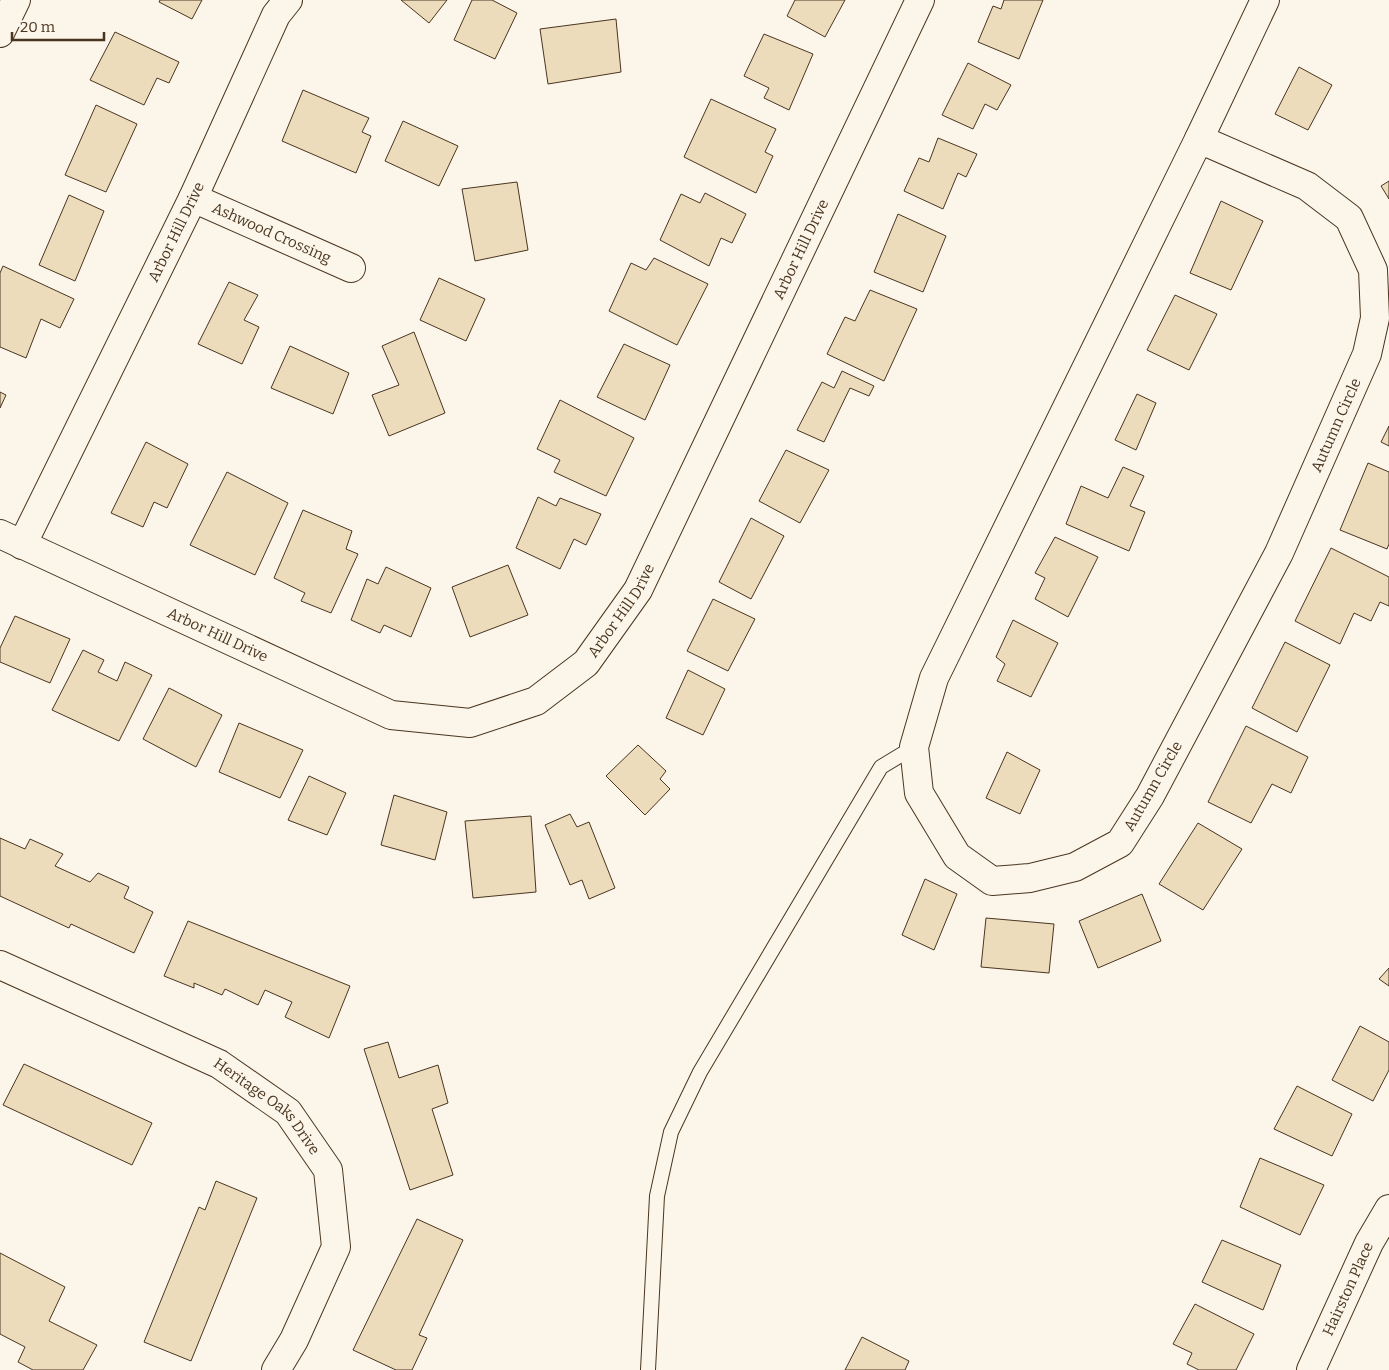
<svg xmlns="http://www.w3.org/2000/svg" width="1389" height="1370" viewBox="0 0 1389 1370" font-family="Bitter,serif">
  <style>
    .building { fill: #ecdcbc; stroke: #4a3520 }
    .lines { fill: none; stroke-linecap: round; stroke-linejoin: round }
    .lane-casing { stroke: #4a3520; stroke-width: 16 }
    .street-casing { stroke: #4a3520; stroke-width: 30 }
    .lane { stroke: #fbf6e9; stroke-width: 14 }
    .street { stroke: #fbf6e9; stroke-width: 28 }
    .labels { text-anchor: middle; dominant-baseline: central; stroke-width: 4; stroke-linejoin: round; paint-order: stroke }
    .street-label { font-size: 15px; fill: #4a3520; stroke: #fbf6e9 }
  </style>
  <rect width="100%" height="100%" fill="#fbf6e9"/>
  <!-- building -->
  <g class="building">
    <path d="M 160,0 L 202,0 L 192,19 L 159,2 Z"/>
    <path d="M 401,0 L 447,0 L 429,23 Z"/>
    <path d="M 472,0 L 492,0 L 517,13 L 495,59 L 454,40 Z"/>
    <path d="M 795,0 L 845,0 L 825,37 L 787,16 Z"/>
    <path d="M 1004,0 L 1043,0 L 1019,59 L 978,42 L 993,6 L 1001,9 Z"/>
    <path d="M 616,19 L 621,72 L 548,84 L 540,29 Z"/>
    <path d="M 115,32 L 179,62 L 169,83 L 157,78 L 144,105 L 90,80 Z"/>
    <path d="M 764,34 L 813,54 L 789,110 L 764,98 L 769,88 L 744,76 Z"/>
    <path d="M 968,63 L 1011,85 L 997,110 L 985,104 L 973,129 L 942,115 Z"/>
    <path d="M 1299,67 L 1332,85 L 1308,130 L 1275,114 Z"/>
    <path d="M 303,90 L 369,118 L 362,132 L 371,136 L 356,173 L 282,141 Z"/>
    <path d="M 711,99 L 776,129 L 765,152 L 773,156 L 756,193 L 684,157 Z"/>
    <path d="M 96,105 L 137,124 L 106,192 L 65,175 Z"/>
    <path d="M 403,121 L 458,146 L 439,186 L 385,161 Z"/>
    <path d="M 938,138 L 977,154 L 966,177 L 958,173 L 943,209 L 904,191 L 919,158 L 929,162 Z"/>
    <path d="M 1389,181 L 1389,199 L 1381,186 Z"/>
    <path d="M 517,182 L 528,250 L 475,261 L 462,189 Z"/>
    <path d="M 705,193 L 746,214 L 732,243 L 721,238 L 709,266 L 660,240 L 681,194 L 700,203 Z"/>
    <path d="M 69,195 L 104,211 L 75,281 L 39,265 Z"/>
    <path d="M 1221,201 L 1263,221 L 1231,290 L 1190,273 Z"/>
    <path d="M 898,214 L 946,236 L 923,292 L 874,272 Z"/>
    <path d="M 654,258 L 708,284 L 677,345 L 609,311 L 631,263 L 646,270 Z"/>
    <path d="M 3,266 L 74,299 L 60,328 L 41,319 L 26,358 L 0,347 L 0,273 Z"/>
    <path d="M 439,278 L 485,299 L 466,341 L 420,320 Z"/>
    <path d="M 229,282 L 258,295 L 244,320 L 259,327 L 242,364 L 198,344 Z"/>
    <path d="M 870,290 L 917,309 L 884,381 L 827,354 L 845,317 L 855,321 Z"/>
    <path d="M 1175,295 L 1217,314 L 1189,370 L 1147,350 Z"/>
    <path d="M 414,332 L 445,413 L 389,436 L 372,395 L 399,385 L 382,346 Z"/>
    <path d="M 624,344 L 670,365 L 645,420 L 597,397 Z"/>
    <path d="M 290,346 L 349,373 L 333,414 L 271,388 Z"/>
    <path d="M 842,371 L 874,386 L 869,396 L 850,388 L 824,442 L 797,430 L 822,382 L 834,388 Z"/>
    <path d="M 0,392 L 6,395 L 0,408 Z"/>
    <path d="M 1137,394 L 1156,403 L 1136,450 L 1115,440 Z"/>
    <path d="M 560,400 L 634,438 L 606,496 L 554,472 L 560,460 L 537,449 Z"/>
    <path d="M 1389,426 L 1389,446 L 1381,442 Z"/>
    <path d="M 146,442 L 188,464 L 167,508 L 154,502 L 143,527 L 111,513 Z"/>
    <path d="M 786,450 L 829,470 L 800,523 L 759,501 Z"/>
    <path d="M 1368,463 L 1389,472 L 1389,544 L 1387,549 L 1340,530 Z"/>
    <path d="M 1123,467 L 1144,476 L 1130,506 L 1145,512 L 1129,551 L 1066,524 L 1081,486 L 1108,498 Z"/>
    <path d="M 227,472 L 288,503 L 255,575 L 190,545 Z"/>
    <path d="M 538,497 L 556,506 L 560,498 L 601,514 L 586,545 L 574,539 L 560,569 L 516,548 Z"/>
    <path d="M 303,510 L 352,531 L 346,549 L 358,554 L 331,613 L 301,601 L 305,593 L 274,578 Z"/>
    <path d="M 751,518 L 784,536 L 751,599 L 719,582 Z"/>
    <path d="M 1055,537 L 1098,557 L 1068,617 L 1035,599 L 1045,578 L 1035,573 Z"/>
    <path d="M 1331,548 L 1389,577 L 1389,606 L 1380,602 L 1371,621 L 1354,613 L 1340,644 L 1295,621 Z"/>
    <path d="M 508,565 L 528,615 L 470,637 L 452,587 Z"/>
    <path d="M 386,567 L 431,588 L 411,637 L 384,625 L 380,633 L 351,620 L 367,579 L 378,584 Z"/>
    <path d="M 713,599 L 755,619 L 728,671 L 687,651 Z"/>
    <path d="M 15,616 L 70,639 L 50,683 L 0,662 L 0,648 Z"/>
    <path d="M 1013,620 L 1058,643 L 1031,697 L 997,681 L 1005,664 L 996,657 Z"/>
    <path d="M 1285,642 L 1330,665 L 1297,732 L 1252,708 Z"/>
    <path d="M 83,650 L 104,660 L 98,672 L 117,681 L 125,662 L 152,675 L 119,741 L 52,710 Z"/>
    <path d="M 688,670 L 725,689 L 703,735 L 666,718 Z"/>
    <path d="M 169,688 L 222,715 L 196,767 L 143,739 Z"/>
    <path d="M 239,723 L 303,750 L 280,798 L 219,772 Z"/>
    <path d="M 1246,726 L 1308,757 L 1291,793 L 1272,784 L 1251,823 L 1208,802 Z"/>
    <path d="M 638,745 L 666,771 L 660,779 L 670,789 L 645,815 L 606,776 Z"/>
    <path d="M 1007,752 L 1040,770 L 1020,814 L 986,798 Z"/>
    <path d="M 309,776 L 346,793 L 327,835 L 288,820 Z"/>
    <path d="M 394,795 L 447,812 L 435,860 L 381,845 Z"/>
    <path d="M 570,814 L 577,827 L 589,822 L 615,888 L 589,899 L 582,880 L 570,885 L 545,825 Z"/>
    <path d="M 531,816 L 536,892 L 473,898 L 465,821 Z"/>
    <path d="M 1198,823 L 1242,849 L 1203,910 L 1159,884 Z"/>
    <path d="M 0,838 L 25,849 L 30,839 L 63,854 L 55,866 L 90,882 L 98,873 L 129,887 L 124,898 L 153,912 L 134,953 L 71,924 L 69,928 L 0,896 Z"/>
    <path d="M 925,879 L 957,894 L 934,950 L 902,935 Z"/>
    <path d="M 1142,894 L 1161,941 L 1098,968 L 1079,921 Z"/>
    <path d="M 986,918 L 1054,924 L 1049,973 L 981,967 Z"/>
    <path d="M 188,921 L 350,986 L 329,1038 L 285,1017 L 292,1002 L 265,990 L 258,1005 L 225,989 L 222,995 L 194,983 L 194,988 L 164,976 Z"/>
    <path d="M 1389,968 L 1389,986 L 1379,979 Z"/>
    <path d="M 1360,1026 L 1389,1042 L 1389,1070 L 1373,1101 L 1332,1080 Z"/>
    <path d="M 388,1042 L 399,1078 L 438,1065 L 448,1103 L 432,1109 L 453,1175 L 410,1190 L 364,1049 Z"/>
    <path d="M 24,1064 L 152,1123 L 132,1165 L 3,1105 Z"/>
    <path d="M 1297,1086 L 1352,1114 L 1332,1156 L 1274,1129 Z"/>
    <path d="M 1260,1158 L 1324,1185 L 1300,1235 L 1240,1207 Z"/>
    <path d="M 216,1181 L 257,1198 L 191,1361 L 144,1342 L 199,1207 L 205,1210 Z"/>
    <path d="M 417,1219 L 463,1240 L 419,1335 L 427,1338 L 412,1370 L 396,1370 L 353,1350 Z"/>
    <path d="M 1222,1240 L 1281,1265 L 1263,1310 L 1202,1282 Z"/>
    <path d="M 0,1253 L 65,1287 L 49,1321 L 97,1345 L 83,1370 L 33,1370 L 18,1362 L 25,1347 L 0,1334 Z"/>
    <path d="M 1195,1304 L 1254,1334 L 1236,1370 L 1199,1370 L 1187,1364 L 1192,1353 L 1173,1344 Z"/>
    <path d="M 862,1337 L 909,1361 L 905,1370 L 845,1370 Z"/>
  </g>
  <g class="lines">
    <!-- lane casing -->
    <g class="lane-casing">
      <path id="lane" d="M 648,1370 L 657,1196 L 671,1132 L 700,1072 L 881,767 L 914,747"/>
    </g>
    <!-- street casing -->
    <g class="street-casing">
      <g id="street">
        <path d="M 0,33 L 16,0"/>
        <path d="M 1199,139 L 1307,186 L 1349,218 L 1373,270 L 1375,318 L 1367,354 L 1279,553 L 1150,796 L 1120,843 L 1075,867 L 1030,878 L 992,881 L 957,856 L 919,793 L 914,747 L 934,678 Z"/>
        <path d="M 1199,139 L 1265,0"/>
        <path id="s1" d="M 193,198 L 351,268"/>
        <path id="s2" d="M 0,534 L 391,715 L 470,723 L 536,701 L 586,663 L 638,590 L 920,0"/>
        <path id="s3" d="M 22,545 L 193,198 L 276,15 L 288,0"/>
        <path id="s4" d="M 0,965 L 219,1064 L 288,1112 L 328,1170 L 336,1247 L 294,1340 L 276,1370"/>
        <path id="s5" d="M 1311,1370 L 1369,1243 L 1389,1209"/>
      </g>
    </g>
    <!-- lane -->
    <use href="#lane" class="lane"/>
    <!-- street -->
    <use href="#street" class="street"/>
  </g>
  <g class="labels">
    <!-- street labels -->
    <g class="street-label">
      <text stroke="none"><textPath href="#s3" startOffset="349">Arbor Hill Drive</textPath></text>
      <text stroke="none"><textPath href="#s1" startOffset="86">Ashwood Crossing</textPath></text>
      <text stroke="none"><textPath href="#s2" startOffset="1110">Arbor Hill Drive</textPath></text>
      <text transform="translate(1336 425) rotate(-66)">Autumn Circle</text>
      <text stroke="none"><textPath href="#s2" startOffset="706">Arbor Hill Drive</textPath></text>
      <text stroke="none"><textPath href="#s2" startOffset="240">Arbor Hill Drive</textPath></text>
      <text transform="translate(1153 786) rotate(-60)">Autumn Circle</text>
      <text stroke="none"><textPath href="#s4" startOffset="305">Heritage Oaks Drive</textPath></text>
      <text stroke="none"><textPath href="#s5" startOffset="89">Hairston Place</textPath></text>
    </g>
  </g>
  <!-- scale -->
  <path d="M12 32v8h92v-8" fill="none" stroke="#4a3520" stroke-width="2.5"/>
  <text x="20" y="32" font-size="15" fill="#4a3520" stroke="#fbf6e9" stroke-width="4" paint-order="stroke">20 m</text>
</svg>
